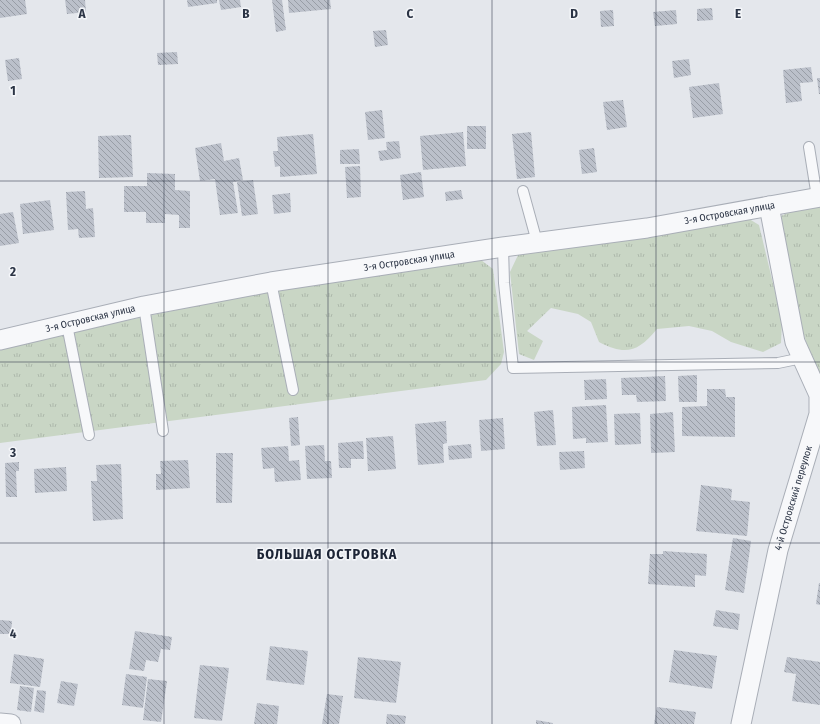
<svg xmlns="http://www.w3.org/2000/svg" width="820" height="724" viewBox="0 0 820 724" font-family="'Fira Sans Condensed',sans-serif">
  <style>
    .grass { fill: url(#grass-tufts) }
    .building { fill: url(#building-back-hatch) }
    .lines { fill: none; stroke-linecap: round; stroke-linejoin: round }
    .lane-casing { stroke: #a9aeb7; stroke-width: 12 }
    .street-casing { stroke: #a9aeb7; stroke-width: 21 }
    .lane { stroke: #f7f8fa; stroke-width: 10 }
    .street { stroke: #f7f8fa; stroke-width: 19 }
    .grid { fill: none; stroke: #2b3445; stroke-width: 1; stroke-opacity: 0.55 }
    .labels { text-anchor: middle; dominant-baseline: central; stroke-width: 3; stroke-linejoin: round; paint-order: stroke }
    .street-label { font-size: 10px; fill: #2b3445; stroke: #f4f6f9 }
    .district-label { font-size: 14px; font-weight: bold; letter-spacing: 1px; fill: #1d2536; stroke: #f4f6f9 }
    .grid-label { font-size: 13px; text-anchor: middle; font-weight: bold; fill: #2b3445; stroke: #f4f6f9; stroke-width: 3; stroke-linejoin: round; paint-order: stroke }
  </style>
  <defs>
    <pattern id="grass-tufts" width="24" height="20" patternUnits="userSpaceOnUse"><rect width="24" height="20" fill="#c9d6c5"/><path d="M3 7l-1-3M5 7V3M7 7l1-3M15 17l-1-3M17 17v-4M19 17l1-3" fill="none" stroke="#adb8ab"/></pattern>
    <pattern id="building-back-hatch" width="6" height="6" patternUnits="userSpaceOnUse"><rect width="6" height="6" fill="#bbc0ca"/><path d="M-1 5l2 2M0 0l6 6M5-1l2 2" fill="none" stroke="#989da6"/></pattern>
  </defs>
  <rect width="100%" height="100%" fill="#e4e7ec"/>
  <!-- grass -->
  <g class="grass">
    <path d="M 820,205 L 820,375 L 814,366 L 800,323 L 779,230 L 781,216 L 801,207 Z"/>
    <path d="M 746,217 L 759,225 L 782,321 L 781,343 L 763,352 L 731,342 L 712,331 L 689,326 L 657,329 C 638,352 626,356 599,342 L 591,322 L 578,314 L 551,308 L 527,331 L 543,341 L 534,360 L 519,354 L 510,272 L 519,253 Z"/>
    <path d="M 481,260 L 493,269 L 504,352 L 501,364 L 486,380 L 0,443 L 0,347 L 243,296 Z"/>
  </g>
  <!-- building -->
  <g class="building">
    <path d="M 0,0 L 25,0 L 27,14 L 0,18 Z"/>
    <path d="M 65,0 L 85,0 L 86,12 L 67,14 Z"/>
    <path d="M 187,0 L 217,0 L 217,3 L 188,7 Z"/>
    <path d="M 219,0 L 240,0 L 241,7 L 221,10 Z"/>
    <path d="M 272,0 L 282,0 L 286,30 L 276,32 Z"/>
    <path d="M 288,0 L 330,0 L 331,9 L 289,13 Z"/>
    <path d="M 712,8 L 713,20 L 697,21 L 697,9 Z"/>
    <path d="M 613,10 L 614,26 L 601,27 L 600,11 Z"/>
    <path d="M 676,10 L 677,24 L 655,26 L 653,12 Z"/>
    <path d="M 386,30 L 388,45 L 375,47 L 373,31 Z"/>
    <path d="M 177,52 L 178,64 L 158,65 L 157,53 Z"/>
    <path d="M 19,58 L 22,79 L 8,81 L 5,60 Z"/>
    <path d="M 689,59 L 691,75 L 674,78 L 672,61 Z"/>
    <path d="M 811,67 L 813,82 L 800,83 L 802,101 L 786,103 L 783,70 Z"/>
    <path d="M 817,78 L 820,78 L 820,94 L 819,94 Z"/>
    <path d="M 719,83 L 723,114 L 693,118 L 689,87 Z"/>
    <path d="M 623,100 L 627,127 L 607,130 L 603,102 Z"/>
    <path d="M 382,110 L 385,138 L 368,140 L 365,112 Z"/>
    <rect x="467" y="126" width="19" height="23"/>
    <path d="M 463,132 L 466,166 L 423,170 L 420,136 Z"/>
    <path d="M 531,132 L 535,177 L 517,179 L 512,134 Z"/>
    <path d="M 313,134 L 317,174 L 280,177 L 280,166 L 275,167 L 273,151 L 278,151 L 277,137 Z"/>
    <path d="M 131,135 L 133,177 L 99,178 L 98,136 Z"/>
    <path d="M 399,141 L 401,158 L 380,161 L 378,151 L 387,150 L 386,142 Z"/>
    <path d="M 221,143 L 224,161 L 239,158 L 243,180 L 233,182 L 238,213 L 220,215 L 215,179 L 200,181 L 195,148 Z"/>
    <path d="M 594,148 L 597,172 L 582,174 L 579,150 Z"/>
    <path d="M 359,149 L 360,164 L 340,164 L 340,150 Z"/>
    <path d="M 360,166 L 361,197 L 347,198 L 345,167 Z"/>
    <path d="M 421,172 L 424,197 L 403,200 L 400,175 Z"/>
    <path d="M 147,173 L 175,174 L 175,190 L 190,191 L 190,228 L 179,228 L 179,215 L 165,214 L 165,223 L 146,223 L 146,212 L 124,212 L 124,186 L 147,186 Z"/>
    <path d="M 253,180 L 258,214 L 242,216 L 237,182 Z"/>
    <path d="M 461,190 L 463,199 L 446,201 L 445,192 Z"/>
    <path d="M 85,191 L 86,209 L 93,208 L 95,237 L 79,238 L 78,229 L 68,230 L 66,192 Z"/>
    <path d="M 290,193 L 291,212 L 274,214 L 272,195 Z"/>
    <path d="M 50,200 L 54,230 L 23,234 L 20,204 Z"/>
    <path d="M 13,212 L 19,243 L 0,246 L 0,214 Z"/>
    <path d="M 697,375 L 697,402 L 679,402 L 678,376 Z"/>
    <path d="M 665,376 L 666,401 L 637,402 L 636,395 L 622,395 L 621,378 Z"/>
    <path d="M 606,379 L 607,399 L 585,400 L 584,380 Z"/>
    <path d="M 707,389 L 725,389 L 726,397 L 735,397 L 735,437 L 682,436 L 682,407 L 707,406 Z"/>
    <path d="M 606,405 L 608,442 L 586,443 L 586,438 L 573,439 L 572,407 Z"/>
    <path d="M 553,410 L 556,445 L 537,446 L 534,412 Z"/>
    <path d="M 673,412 L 675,452 L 651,453 L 650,414 Z"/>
    <path d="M 640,413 L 641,444 L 615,445 L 614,414 Z"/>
    <path d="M 298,417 L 300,445 L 291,446 L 289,418 Z"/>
    <path d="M 503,418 L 505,449 L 481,451 L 479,420 Z"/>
    <path d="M 446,421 L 447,443 L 443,444 L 444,463 L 418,465 L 415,424 Z"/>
    <path d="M 393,436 L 396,469 L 368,471 L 366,438 Z"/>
    <path d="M 363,441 L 364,459 L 351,459 L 351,468 L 339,468 L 338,443 Z"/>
    <path d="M 471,444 L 472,458 L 449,460 L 448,446 Z"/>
    <path d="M 324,445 L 325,461 L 331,461 L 332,478 L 307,479 L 305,446 Z"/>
    <path d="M 288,446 L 289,461 L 299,460 L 301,480 L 275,482 L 274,468 L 263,469 L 261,448 Z"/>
    <path d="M 584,451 L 585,468 L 560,470 L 559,452 Z"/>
    <path d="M 216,453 L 233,453 L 232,503 L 216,503 Z"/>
    <path d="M 188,460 L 190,488 L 156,490 L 156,474 L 161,474 L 160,461 Z"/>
    <path d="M 19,462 L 19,471 L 16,471 L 17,497 L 6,497 L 5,463 Z"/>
    <path d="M 121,464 L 123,519 L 93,521 L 91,481 L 97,481 L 96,465 Z"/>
    <path d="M 66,467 L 67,491 L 35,493 L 34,469 Z"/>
    <path d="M 701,485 L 732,489 L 731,500 L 750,502 L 747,536 L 696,531 Z"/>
    <path d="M 733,538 L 751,541 L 744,593 L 725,590 Z"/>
    <path d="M 663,551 L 707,554 L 706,576 L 695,575 L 695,587 L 648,584 L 650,554 L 663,554 Z"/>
    <path d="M 819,583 L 820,583 L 820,605 L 816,604 Z"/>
    <path d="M 716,610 L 740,614 L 738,630 L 713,626 Z"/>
    <path d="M 0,620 L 12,621 L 11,634 L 0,634 Z"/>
    <path d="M 135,631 L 172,637 L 170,650 L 161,649 L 158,662 L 146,660 L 144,671 L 129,669 Z"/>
    <path d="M 270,646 L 308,651 L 304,685 L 266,680 Z"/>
    <path d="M 674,650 L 717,656 L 712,689 L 669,682 Z"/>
    <path d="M 14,654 L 44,659 L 40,687 L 10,683 Z"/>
    <path d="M 358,657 L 401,662 L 396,703 L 354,698 Z"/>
    <path d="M 787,657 L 820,662 L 820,705 L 792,701 L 796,674 L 784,672 Z"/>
    <path d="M 200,665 L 229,668 L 222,721 L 194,718 Z"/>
    <path d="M 126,674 L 147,677 L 143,708 L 122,705 Z"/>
    <path d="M 148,679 L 167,681 L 161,722 L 143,720 Z"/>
    <path d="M 61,681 L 78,684 L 74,706 L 57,703 Z"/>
    <path d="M 20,686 L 34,688 L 31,712 L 17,710 Z"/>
    <path d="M 37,690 L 46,691 L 44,713 L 34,711 Z"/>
    <path d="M 327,694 L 343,696 L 339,724 L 322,724 Z"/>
    <path d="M 257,703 L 279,706 L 277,724 L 254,724 Z"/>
    <path d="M 657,707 L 696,712 L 694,724 L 654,724 Z"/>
    <path d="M 387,714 L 406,716 L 405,724 L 386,724 Z"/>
    <path d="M 536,720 L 553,723 L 553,724 L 536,724 Z"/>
  </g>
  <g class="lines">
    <!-- lane casing -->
    <g class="lane-casing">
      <g id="lane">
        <path d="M 809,147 L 817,197"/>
        <path d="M 523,191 L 537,242"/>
        <path d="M 503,247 L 504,283 L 513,368 L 778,363 L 802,358"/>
        <path d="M 271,282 L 293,390"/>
        <path d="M 144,306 L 163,431"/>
        <path d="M 67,325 L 89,435"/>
      </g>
    </g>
    <!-- street casing -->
    <g class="street-casing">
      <g id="street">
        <path id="s1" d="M 0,340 L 144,306 L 271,282 L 503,247 L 647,228 L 820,197"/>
        <path d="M 0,723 L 11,724"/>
        <path id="s2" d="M 741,724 L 778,550 L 819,414 L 819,395 L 795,342 L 769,206"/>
      </g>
    </g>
    <!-- lane -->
    <use href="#lane" class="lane"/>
    <!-- street -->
    <use href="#street" class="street"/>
  </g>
  <!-- grid -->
  <path class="grid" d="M 164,0 L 164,724M 328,0 L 328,724M 492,0 L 492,724M 656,0 L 656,724M 0,181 L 820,181M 0,362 L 820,362M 0,543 L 820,543"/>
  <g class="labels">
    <!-- street labels -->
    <g class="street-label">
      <text stroke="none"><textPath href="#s1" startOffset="741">3-я Островская улица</textPath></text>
      <text stroke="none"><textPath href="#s1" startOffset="417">3-я Островская улица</textPath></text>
      <text stroke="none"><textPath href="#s1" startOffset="93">3-я Островская улица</textPath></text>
      <text stroke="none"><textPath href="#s2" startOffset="232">4-й Островский переулок</textPath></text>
    </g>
    <!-- district labels -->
    <g class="district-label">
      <text x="327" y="554">БОЛЬШАЯ ОСТРОВКА</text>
    </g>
  </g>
  <g class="grid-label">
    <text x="82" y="18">A</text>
    <text x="246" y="18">B</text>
    <text x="410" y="18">C</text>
    <text x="574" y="18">D</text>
    <text x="738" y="18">E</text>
    <text x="13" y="95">1</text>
    <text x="13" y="276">2</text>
    <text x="13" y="457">3</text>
    <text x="13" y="638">4</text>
  </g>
</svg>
